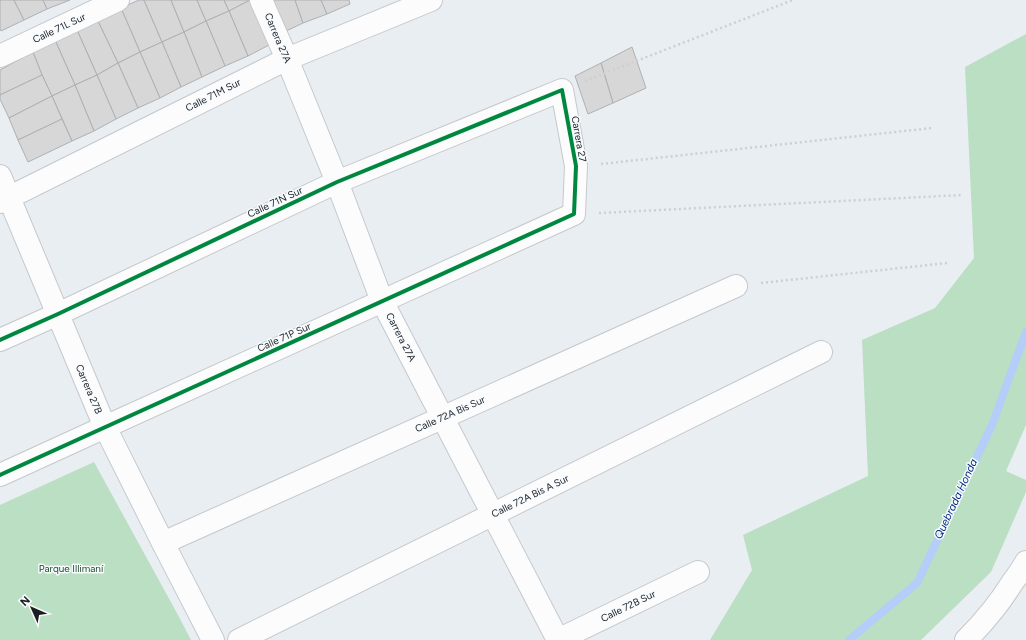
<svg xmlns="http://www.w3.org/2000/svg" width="1026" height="640" viewBox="0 0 1026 640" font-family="Figtree,sans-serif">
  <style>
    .green { fill: #badfc2 }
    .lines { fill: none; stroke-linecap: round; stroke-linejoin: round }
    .stream { stroke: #b4cdf9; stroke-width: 8 }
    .building { fill: #d7d7d8; stroke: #afb0b1 }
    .street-casing { stroke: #c5c8cc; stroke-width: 24 }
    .secondary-casing { stroke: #c5c8cc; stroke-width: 24 }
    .path { stroke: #cdcfd0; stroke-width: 2.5; stroke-dasharray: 2 3; stroke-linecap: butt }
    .street { stroke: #fcfcfd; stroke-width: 22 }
    .secondary { stroke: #fcfcfd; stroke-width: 22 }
    .cycleway-casing { stroke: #f7fbfe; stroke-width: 6 }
    .cycleway { stroke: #00873e; stroke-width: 4 }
    .labels { text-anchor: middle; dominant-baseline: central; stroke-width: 3; stroke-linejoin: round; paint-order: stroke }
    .street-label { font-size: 10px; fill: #1c1f22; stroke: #f7fbfe }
    .park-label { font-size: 10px; fill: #1a4c23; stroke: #f7fbfe }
    .water-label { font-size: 11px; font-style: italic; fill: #042d7f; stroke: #f7fbfe }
  </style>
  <rect width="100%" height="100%" fill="#e9eef3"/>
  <!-- green -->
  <g class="green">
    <path d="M 1026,34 L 1026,425 L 1006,471 L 1026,480 L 1026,492 L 991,572 L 921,640 L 710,640 L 752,570 L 743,535 L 868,476 L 862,340 L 935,308 L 974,258 L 965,67 Z"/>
    <path d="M 94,462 L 178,615 L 191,640 L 0,640 L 0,505 Z"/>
  </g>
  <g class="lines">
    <!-- stream -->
    <path class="stream" d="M 849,640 L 917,583 L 992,425 L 1026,332"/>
  </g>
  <!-- building -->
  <g class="building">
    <path d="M 0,0 L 14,0 L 24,20 L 1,31 L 0,29 Z"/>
    <path d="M 14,0 L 43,0 L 47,9 L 24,20 Z"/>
    <path d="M 43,0 L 70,0 L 47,9 Z"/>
    <path d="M 139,0 L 144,0 L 162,42 L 140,52 L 121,8 Z"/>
    <path d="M 144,0 L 171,0 L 184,32 L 162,42 Z"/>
    <path d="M 171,0 L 197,0 L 206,21 L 184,32 Z"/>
    <path d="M 197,0 L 224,0 L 229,11 L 206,21 Z"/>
    <path d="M 224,0 L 250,0 L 229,11 Z"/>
    <path d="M 250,0 L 269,45 L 248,56 L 229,11 Z"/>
    <path d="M 270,0 L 295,0 L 303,23 L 282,33 Z"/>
    <path d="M 295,0 L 321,0 L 327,14 L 303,23 Z"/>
    <path d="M 321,0 L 349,0 L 350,4 L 327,14 Z"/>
    <path d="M 121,8 L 140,52 L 118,63 L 97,19 Z"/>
    <path d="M 229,11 L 248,56 L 225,66 L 206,21 Z"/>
    <path d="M 97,19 L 118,63 L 97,75 L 77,30 Z"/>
    <path d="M 206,21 L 225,66 L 202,77 L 184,32 Z"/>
    <path d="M 77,30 L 97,75 L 75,85 L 55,40 Z"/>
    <path d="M 184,32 L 202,77 L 181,87 L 162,42 Z"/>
    <path d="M 55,40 L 75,85 L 52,96 L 42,75 L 33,52 Z"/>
    <path d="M 162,42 L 181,87 L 160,98 L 140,52 Z"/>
    <path d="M 632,47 L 646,88 L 613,103 L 601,63 Z"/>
    <path d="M 33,52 L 42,75 L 0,95 L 0,70 Z"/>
    <path d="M 140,52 L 160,98 L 138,108 L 118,63 Z"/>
    <path d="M 118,63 L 138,108 L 116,119 L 97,75 Z"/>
    <path d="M 601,63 L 613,103 L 588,114 L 575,76 Z"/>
    <path d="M 42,75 L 52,96 L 9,118 L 0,99 L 0,95 Z"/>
    <path d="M 97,75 L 116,119 L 94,131 L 75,85 Z"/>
    <path d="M 75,85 L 94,131 L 72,141 L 52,96 Z"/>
    <path d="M 52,96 L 62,119 L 18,140 L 9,118 Z"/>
    <path d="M 62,119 L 72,141 L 28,162 L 18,140 Z"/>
  </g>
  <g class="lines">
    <!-- street casing -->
    <g class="street-casing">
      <g id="street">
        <path d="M 261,0 L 287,59 L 337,182 L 382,301 L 558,640"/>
        <path d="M 0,56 L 118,0"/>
        <path d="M 0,202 L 287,59 L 431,0"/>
        <path d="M 0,340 L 58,314 L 337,182 L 562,90 L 576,166 L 574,214 L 105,427"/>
        <path d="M 163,543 L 736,286"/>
        <path d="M 239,640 L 821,352"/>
        <path d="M 558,640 L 698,572"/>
      </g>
    </g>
    <!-- secondary casing -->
    <g class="secondary-casing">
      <g id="secondary">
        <path d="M 0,176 L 105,427 L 163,543 L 213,640"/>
        <path d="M 0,475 L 105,427"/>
        <path d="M 966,640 C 983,623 999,604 1012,583 C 1017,576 1022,570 1026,562"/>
      </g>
    </g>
    <!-- path -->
    <g class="path">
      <path d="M 585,81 L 793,0"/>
      <path d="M 601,164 L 932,128"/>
      <path d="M 599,213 L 963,195"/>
      <path d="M 761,283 L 947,263"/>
    </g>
    <!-- street -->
    <use href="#street" class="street"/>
    <!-- secondary -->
    <use href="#secondary" class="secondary"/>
    <!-- cycleway casing -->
    <g class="cycleway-casing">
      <path id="cycleway" d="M 0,340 L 58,314 L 337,182 L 562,90 L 576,166 L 574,214 L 0,475"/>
    </g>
    <!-- cycleway -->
    <use href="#cycleway" class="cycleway"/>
  </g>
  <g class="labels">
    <!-- street labels -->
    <g class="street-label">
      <text transform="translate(59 28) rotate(-25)">Calle 71L Sur</text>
      <text transform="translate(278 38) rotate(67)">Carrera 27A</text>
      <text transform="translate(213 95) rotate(-27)">Calle 71M Sur</text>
      <text transform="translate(579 139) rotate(80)">Carrera 27</text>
      <text transform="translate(275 202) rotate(-25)">Calle 71N Sur</text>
      <text transform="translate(284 337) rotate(-24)">Calle 71P Sur</text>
      <text transform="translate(401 337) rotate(63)">Carrera 27A</text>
      <text transform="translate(89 389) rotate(67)">Carrera 27B</text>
      <text transform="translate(450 414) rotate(-24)">Calle 72A Bis Sur</text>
      <text transform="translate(530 496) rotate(-26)">Calle 72A Bis A Sur</text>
      <text transform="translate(628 606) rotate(-26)">Calle 72B Sur</text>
    </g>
    <!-- park labels -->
    <g class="park-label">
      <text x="71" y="568">Parque Illimaní</text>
    </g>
    <!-- water labels -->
    <g class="water-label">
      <text transform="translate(956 499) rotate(-65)">Quebrada Honda</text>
    </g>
  </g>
  <!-- north arrow -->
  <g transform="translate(32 608) rotate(315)" stroke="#f7fbfe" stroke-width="3" paint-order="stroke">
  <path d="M0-3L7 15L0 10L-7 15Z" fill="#1c1f22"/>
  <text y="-6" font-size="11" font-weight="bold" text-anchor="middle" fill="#1c1f22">N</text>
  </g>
</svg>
